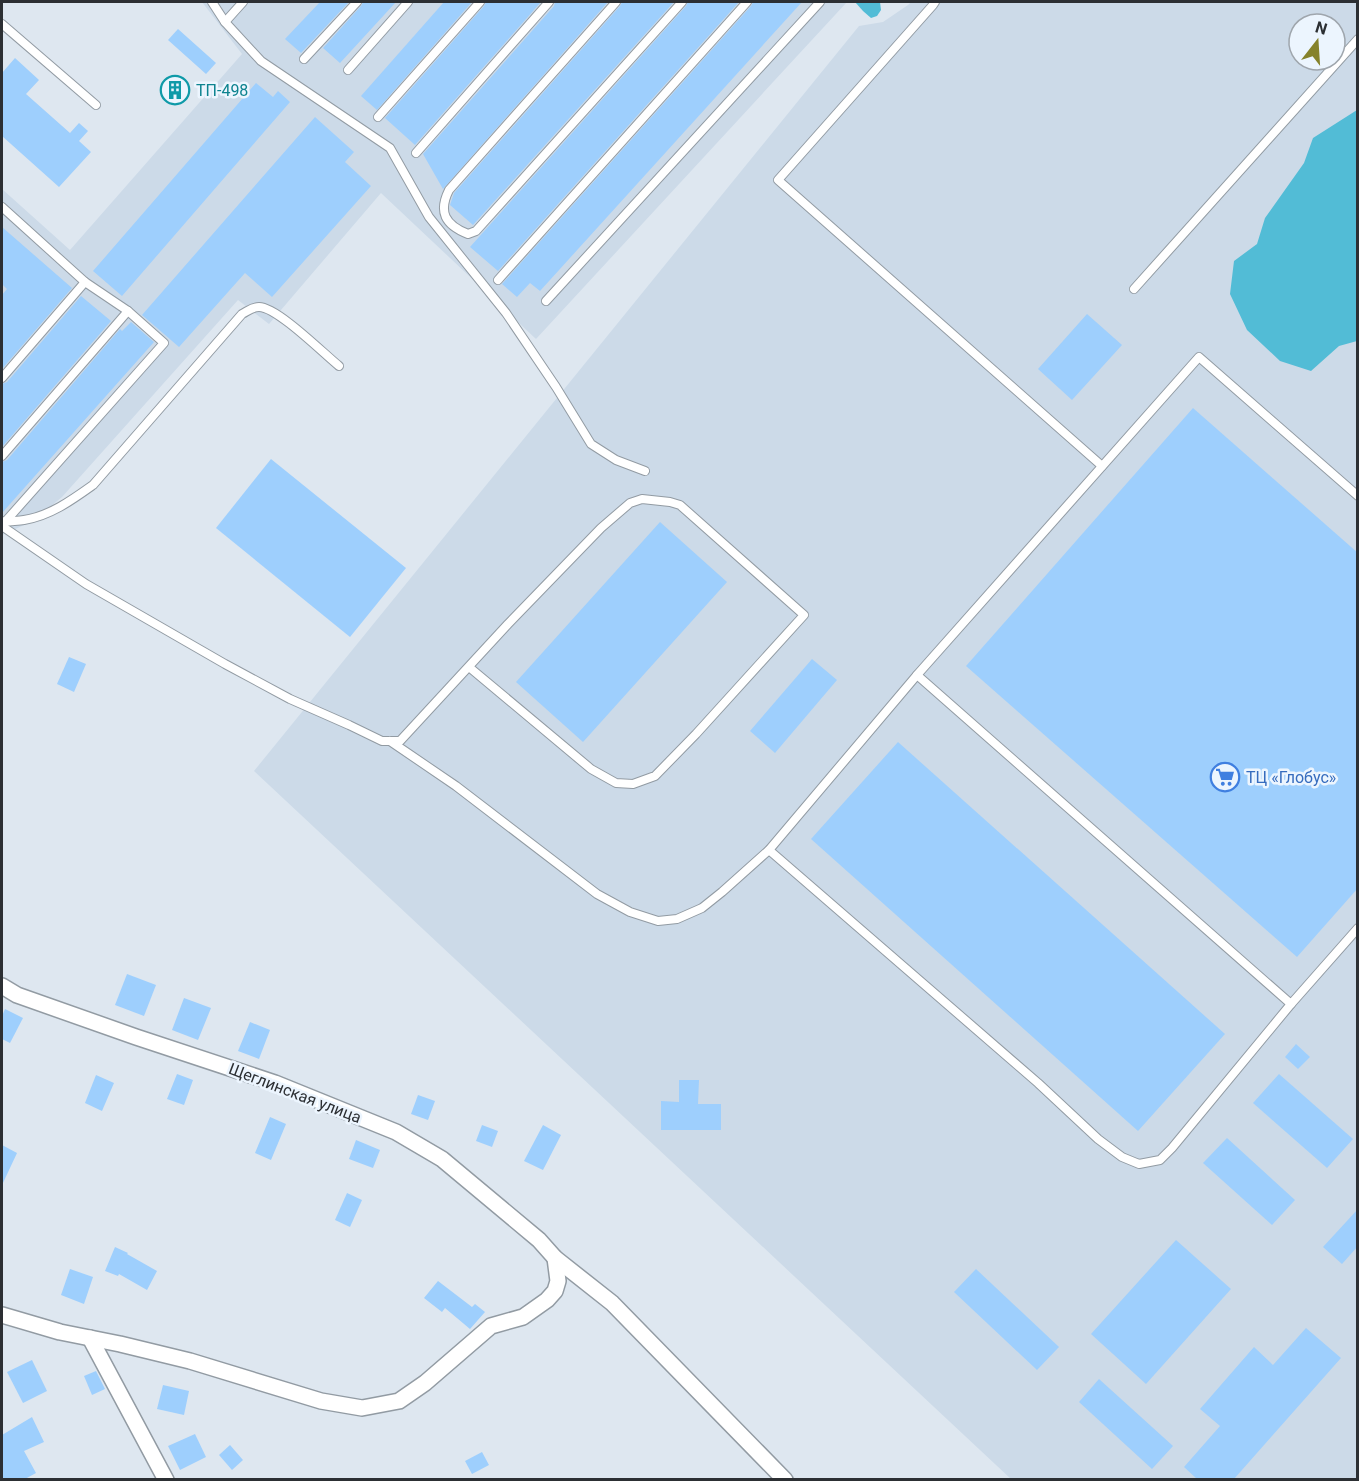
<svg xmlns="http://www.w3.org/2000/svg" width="1359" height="1481" viewBox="0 0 1359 1481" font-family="Roboto,sans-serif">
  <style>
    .built { fill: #ccdae8; fill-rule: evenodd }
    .water { fill: #52bcd6 }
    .building { fill: #9ecffd }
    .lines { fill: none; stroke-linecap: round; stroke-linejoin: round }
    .service-casing { stroke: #929ba3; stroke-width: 10 }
    .minor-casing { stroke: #929ba3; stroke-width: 18 }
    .service { stroke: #fff; stroke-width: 8 }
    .minor { stroke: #fff; stroke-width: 15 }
    .labels { text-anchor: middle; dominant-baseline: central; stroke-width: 5; stroke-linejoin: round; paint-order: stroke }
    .culture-label { font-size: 16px; fill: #0d838f; stroke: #ecf5fe; text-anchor: start }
    .shop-label { font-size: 16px; fill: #366cbe; stroke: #ecf5fe; text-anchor: start }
    .street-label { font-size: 16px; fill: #2c2f33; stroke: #ecf5fe }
  </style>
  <rect width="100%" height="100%" fill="#dee7f0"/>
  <!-- built -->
  <g class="built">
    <path d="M 202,2 L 847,2 L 536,339 L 381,193 L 269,324 L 238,300 L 62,497 L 33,521 L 2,535 L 2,189 L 70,250 L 242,54 Z"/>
    <path d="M 911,2 L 1357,2 L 1357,1479 L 1011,1479 L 254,771 L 859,26 L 883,22 L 908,5 ZM 1299,24 L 1335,24 L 1335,60 L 1299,60 Z"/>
  </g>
  <!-- water -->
  <g class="water">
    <path d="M 855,2 L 880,2 L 881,10 L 877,16 L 871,18 L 863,11 Z"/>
    <path d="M 1357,110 L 1357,341 L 1339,346 L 1311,371 L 1280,361 L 1247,330 L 1230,294 L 1234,261 L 1257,244 L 1265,218 L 1304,163 L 1313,138 Z"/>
  </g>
  <!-- building -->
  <g class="building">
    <path d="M 320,2 L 349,2 L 301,53 L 285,39 Z"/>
    <path d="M 363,2 L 396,2 L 340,63 L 323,48 L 361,6 Z"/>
    <path d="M 444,2 L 472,2 L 377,110 L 361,96 Z"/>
    <path d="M 486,2 L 541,2 L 415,145 L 385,118 L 484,6 Z"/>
    <path d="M 555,2 L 608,2 L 443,189 L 423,154 L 554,6 Z"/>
    <path d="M 622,2 L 674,2 L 473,225 L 450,205 L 454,193 L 620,6 Z"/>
    <path d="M 688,2 L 739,2 L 498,271 L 470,247 L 686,6 Z"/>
    <path d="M 753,2 L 802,2 L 540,291 L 530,283 L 517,297 L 502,284 L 751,6 Z"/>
    <path d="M 178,29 L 216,63 L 206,74 L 168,40 Z"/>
    <path d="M 15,58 L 39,80 L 26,94 L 70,133 L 79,123 L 88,131 L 79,141 L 91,152 L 59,187 L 2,136 L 2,73 Z"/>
    <path d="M 171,77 L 188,92 L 178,103 L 161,89 Z"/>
    <path d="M 256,83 L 273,97 L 278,91 L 290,102 L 122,296 L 93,271 Z"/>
    <path d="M 315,117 L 354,152 L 345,162 L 371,186 L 272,297 L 245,273 L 179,347 L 142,315 Z"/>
    <path d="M 2,227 L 72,288 L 2,369 L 2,295 L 7,289 L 2,284 Z"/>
    <path d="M 81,296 L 111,321 L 2,447 L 2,384 L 7,382 Z"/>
    <path d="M 1087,314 L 1122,345 L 1072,400 L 1038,369 Z"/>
    <path d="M 131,322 L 154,342 L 2,513 L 2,462 L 7,460 L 120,329 L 122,331 Z"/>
    <path d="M 1193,408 L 1358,553 L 1358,888 L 1297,957 L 966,666 Z"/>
    <path d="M 271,459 L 406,568 L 350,637 L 216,528 Z"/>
    <path d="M 660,522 L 727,582 L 583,742 L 516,682 Z"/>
    <path d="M 69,657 L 86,664 L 74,692 L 57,684 Z"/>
    <path d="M 812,659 L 837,680 L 775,753 L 750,731 Z"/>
    <path d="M 898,742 L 1225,1034 L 1138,1131 L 811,839 Z"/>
    <path d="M 127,974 L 156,985 L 144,1016 L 115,1005 Z"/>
    <path d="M 184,998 L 211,1008 L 198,1040 L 172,1030 Z"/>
    <path d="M 5,1009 L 23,1018 L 10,1043 L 2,1039 L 2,1016 Z"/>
    <path d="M 250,1022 L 270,1030 L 259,1059 L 238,1051 Z"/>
    <path d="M 1296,1044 L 1310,1057 L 1298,1069 L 1285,1057 Z"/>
    <path d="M 177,1074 L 193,1080 L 184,1105 L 167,1099 Z"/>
    <path d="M 1279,1074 L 1353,1139 L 1327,1168 L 1253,1103 Z"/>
    <path d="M 96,1075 L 114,1083 L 102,1111 L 85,1103 Z"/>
    <path d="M 679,1080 L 699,1080 L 698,1104 L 721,1104 L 721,1130 L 661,1130 L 661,1101 L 679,1102 Z"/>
    <path d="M 418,1095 L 435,1101 L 428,1120 L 411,1114 Z"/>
    <path d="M 270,1117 L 286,1124 L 271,1160 L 255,1153 Z"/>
    <path d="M 482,1125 L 498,1131 L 492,1147 L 476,1141 Z"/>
    <path d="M 543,1125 L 561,1135 L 543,1170 L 524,1161 Z"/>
    <path d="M 1227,1138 L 1295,1200 L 1272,1225 L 1203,1163 Z"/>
    <path d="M 356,1140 L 380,1150 L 373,1168 L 349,1159 Z"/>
    <path d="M 2,1145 L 17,1153 L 2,1185 Z"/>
    <path d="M 347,1193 L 362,1200 L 350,1227 L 335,1220 Z"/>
    <path d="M 1358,1209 L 1358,1246 L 1342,1264 L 1323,1247 Z"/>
    <path d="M 1176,1240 L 1231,1289 L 1146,1384 L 1091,1334 Z"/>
    <path d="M 115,1247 L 128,1253 L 127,1254 L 157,1271 L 147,1290 L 119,1274 L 118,1276 L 105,1271 Z"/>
    <path d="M 70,1269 L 93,1277 L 84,1304 L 61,1295 Z"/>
    <path d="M 976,1269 L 1059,1347 L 1037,1370 L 954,1292 Z"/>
    <path d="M 438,1281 L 472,1307 L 475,1304 L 485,1312 L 470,1329 L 445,1308 L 442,1312 L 424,1298 Z"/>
    <path d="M 1306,1328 L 1341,1358 L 1234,1479 L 1197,1479 L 1184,1467 L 1220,1426 L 1200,1409 L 1254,1347 L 1273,1365 Z"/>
    <path d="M 32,1360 L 47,1391 L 23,1403 L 7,1372 Z"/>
    <path d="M 96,1371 L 105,1389 L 92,1395 L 84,1376 Z"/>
    <path d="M 1099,1379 L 1173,1446 L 1152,1469 L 1079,1402 Z"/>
    <path d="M 163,1385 L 189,1391 L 184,1415 L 157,1409 Z"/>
    <path d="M 32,1417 L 44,1442 L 24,1451 L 36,1473 L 25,1479 L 2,1479 L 2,1435 Z"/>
    <path d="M 195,1434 L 206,1457 L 180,1470 L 168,1446 Z"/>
    <path d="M 230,1445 L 243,1460 L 232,1470 L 219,1455 Z"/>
    <path d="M 482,1452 L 489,1465 L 472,1474 L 465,1461 Z"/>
  </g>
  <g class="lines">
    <!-- service casing -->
    <g class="service-casing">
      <g id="service">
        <path d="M 212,2 L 225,22 L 261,61 L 390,148 L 429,217 L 506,313 L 556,387 L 591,444 L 616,460 L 645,471"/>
        <path d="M 616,2 L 449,190 C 438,212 445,225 468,234 L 476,231 L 682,2"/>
        <path d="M 934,2 L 935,2 L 933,5 L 778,180 L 1102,466"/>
        <path d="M 225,22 L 243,2"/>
        <path d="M 2,24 L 96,105"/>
        <path d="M 304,59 L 357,2"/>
        <path d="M 348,70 L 408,2"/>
        <path d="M 378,117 L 480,2"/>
        <path d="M 416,153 L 549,2"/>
        <path d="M 2,207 L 85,282 L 128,311 L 164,343 L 5,522 L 2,521"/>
        <path d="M 498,280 L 747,2"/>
        <path d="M 1134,289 L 1358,39"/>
        <path d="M 546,301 L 820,2"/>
        <path d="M 2,378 L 85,282"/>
        <path d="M 2,456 L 128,311"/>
        <path d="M 1358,496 L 1199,357 L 917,675 L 1291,1004 L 1358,928"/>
        <path d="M 5,522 C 11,521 18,521 24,520 C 50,516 72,500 93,485 L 242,314 C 248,311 252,307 259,307 C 277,307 323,353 339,366"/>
        <path d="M 2,526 L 86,584 L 225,664 L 290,699 L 349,725 L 382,741 L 400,741 L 508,624 L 601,528 L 630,503 L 642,499 L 670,502 L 680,505 L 804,615 L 696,734 L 655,776 L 633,784 L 616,783 L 591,769 L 469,667"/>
        <path d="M 390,741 L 456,786 L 597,894 L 630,912 L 658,921 L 677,919 L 702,908 L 722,892 L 769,850 L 917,675"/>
        <path d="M 769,850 L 1038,1083 L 1098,1139 L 1122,1157 L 1139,1164 L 1160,1160 L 1172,1148 L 1291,1004"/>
      </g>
    </g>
    <!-- minor casing -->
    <g class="minor-casing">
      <g id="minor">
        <path d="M 2,986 L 17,995 L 136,1037 L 275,1083 L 396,1132 L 442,1159 L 539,1240 L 555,1258 L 612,1303 L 785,1480"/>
        <path d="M 2,1315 L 60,1332 L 120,1344 L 190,1361 L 321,1401 L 362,1408 L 399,1401 L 425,1383 L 491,1326 L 523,1317 L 547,1300 L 555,1291 L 558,1281 L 555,1258"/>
        <path d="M 90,1338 L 166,1480"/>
      </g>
    </g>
    <!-- service -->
    <use href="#service" class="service"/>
    <!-- minor -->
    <use href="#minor" class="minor"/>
  </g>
  <!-- icons -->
  <defs>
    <g id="building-ring" transform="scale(1.5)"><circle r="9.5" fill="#ecf5fe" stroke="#0f9aa8" stroke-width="1.5"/><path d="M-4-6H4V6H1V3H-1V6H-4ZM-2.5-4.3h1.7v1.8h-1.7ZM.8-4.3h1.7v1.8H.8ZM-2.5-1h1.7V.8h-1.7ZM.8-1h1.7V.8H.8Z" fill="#0f9aa8"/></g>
    <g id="supermarket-ring" transform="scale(1.5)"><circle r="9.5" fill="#ecf5fe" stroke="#3f7fe0" stroke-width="1.5"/><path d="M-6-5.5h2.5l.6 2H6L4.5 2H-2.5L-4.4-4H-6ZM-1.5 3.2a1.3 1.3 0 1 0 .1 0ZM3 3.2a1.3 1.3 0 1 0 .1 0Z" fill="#3f7fe0"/></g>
  </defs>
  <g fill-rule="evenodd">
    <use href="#building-ring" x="175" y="90"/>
    <use href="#supermarket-ring" x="1225" y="777"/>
  </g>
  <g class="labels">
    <!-- culture labels -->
    <g class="culture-label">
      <text x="196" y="90">ТП-498</text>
    </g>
    <!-- shop labels -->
    <g class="shop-label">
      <text x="1246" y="777">ТЦ «Глобус»</text>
    </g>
    <!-- street labels -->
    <g class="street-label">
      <text transform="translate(295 1093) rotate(21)">Щеглинская улица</text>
    </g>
  </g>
  <!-- border -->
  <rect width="1359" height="1481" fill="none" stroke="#2c2f33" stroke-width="6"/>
  <!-- north arrow -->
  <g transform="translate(1317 42) rotate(17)"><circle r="28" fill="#ecf5fe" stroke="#9fa6ad" stroke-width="1.5"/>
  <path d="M0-4.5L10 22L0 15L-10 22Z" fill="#85822b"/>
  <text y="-9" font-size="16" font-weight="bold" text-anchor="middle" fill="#2c2f33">N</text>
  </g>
</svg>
